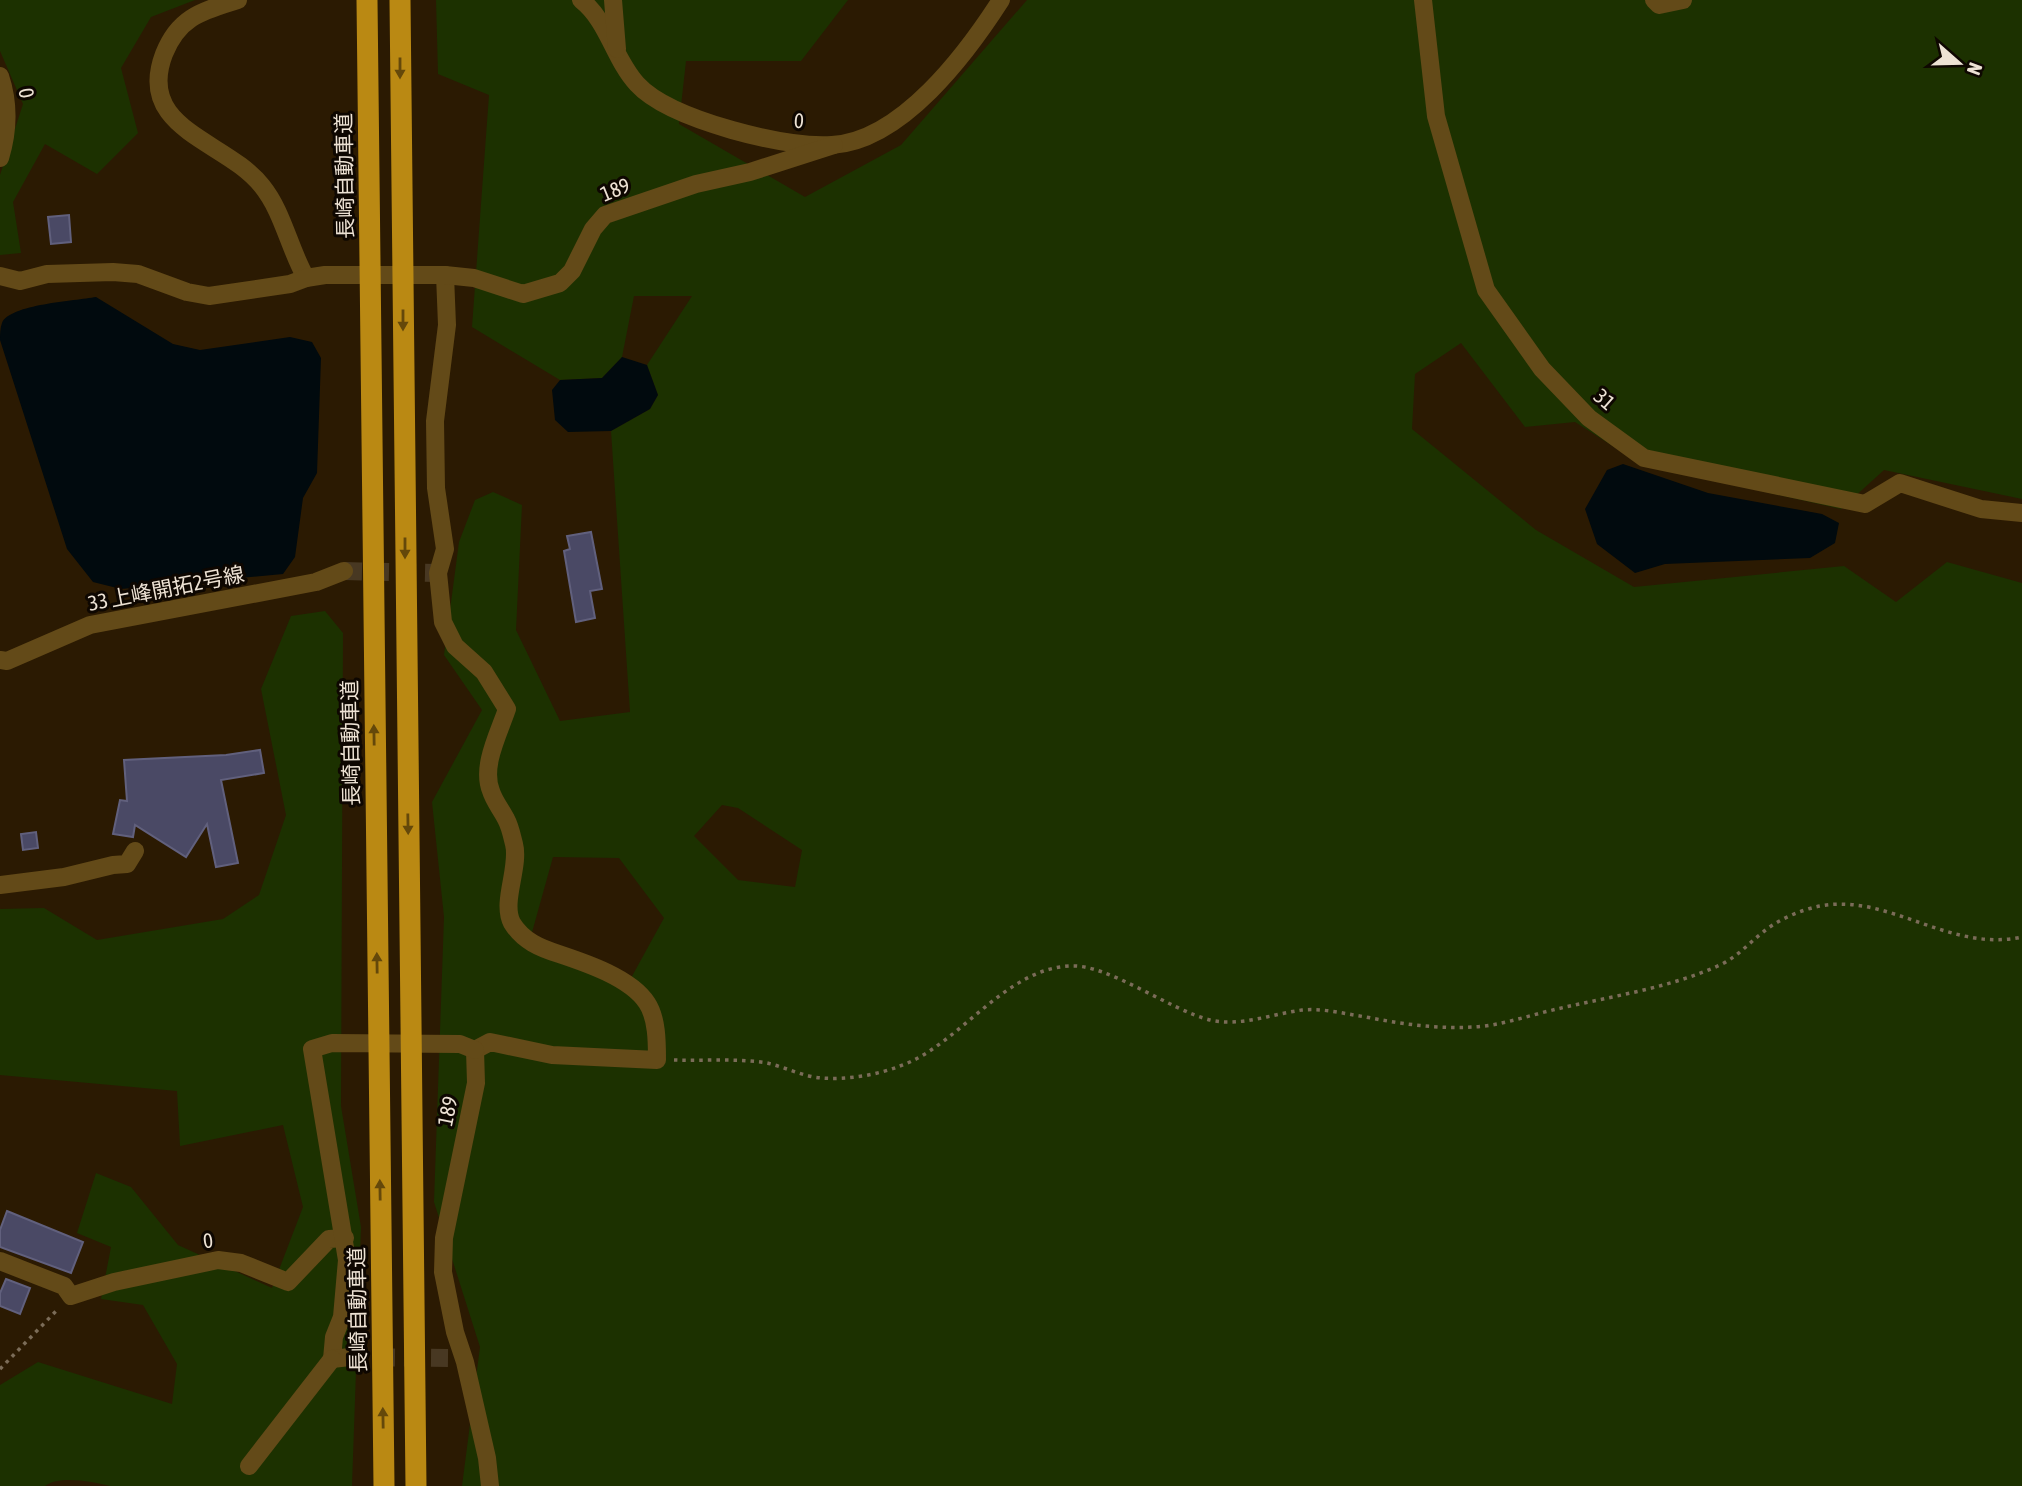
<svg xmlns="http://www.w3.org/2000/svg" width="2022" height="1486" viewBox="0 0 2022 1486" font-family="'Asap Condensed','Noto Sans JP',sans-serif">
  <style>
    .green { fill: #1c3100; fill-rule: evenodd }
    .water { fill: #010a0e }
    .building { fill: #4a4965; stroke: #61607d; stroke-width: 2 }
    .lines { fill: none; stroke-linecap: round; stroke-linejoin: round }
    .minor-tunnel { stroke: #483822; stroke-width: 18; stroke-dasharray: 18 9; stroke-linecap: butt }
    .path { stroke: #7b6c58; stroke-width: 3.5; stroke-dasharray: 3.5 5; stroke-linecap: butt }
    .minor { stroke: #634a18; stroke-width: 18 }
    .highway { stroke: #ba8913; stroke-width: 21 }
    .oneway { fill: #64480a }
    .labels { text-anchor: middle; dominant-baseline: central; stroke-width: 6; stroke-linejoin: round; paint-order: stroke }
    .street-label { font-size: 21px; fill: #ede2d4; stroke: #0e0701 }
  </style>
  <rect width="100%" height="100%" fill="#2b1a02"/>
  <!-- green -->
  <g class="green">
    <path d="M 0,0 L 195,0 L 151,17 L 121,68 L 138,133 L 97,174 L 45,144 L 13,202 L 21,253 L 0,255 L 0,175 L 23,104 L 0,51 Z"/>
    <path d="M 436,0 L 848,0 L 801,61 L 686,61 L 679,124 L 805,197 L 901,145 L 1027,0 L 2022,0 L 2022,499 L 1884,470 L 1841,509 L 1641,464 L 1575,422 L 1525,427 L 1461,343 L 1415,374 L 1412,429 L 1536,530 L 1634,587 L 1844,566 L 1896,602 L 1947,562 L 2022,583 L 2022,1486 L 462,1486 L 480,1347 L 434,1202 L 444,917 L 432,802 L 482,710 L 444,655 L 459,542 L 475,500 L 493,492 L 522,505 L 516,630 L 560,721 L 630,712 L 611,431 L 650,409 L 658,395 L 647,365 L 692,296 L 634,296 L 622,357 L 602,378 L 560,380 L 472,327 L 489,95 L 438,74 ZM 722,805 L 738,808 L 802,850 L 795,887 L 738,880 L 694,836 ZM 553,857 L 619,858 L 664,918 L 631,978 L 531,936 Z"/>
    <path d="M 325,611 L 343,633 L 341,1106 L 361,1227 L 352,1486 L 110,1486 C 93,1482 60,1475 45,1486 L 0,1486 L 0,1385 L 38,1362 L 172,1404 L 177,1364 L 143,1305 L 101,1299 L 111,1247 L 77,1233 L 96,1173 L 131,1187 L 178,1245 L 272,1288 L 303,1207 L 283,1125 L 180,1146 L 177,1091 L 0,1075 L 0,909 L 44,908 L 97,940 L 223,919 L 259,895 L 286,815 L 261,689 L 291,616 Z"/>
  </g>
  <!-- water -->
  <g class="water">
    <path d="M 96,297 L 173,344 L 200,350 L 290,337 L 312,342 L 321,358 L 317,473 L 303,498 L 295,557 L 283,574 L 121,589 L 93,582 L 67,549 L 0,340 C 0,335 0,328 2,323 C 10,304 75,301 96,297 Z"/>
    <path d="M 622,357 L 647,365 L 658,395 L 650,409 L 611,431 L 568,432 L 555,420 L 552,390 L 560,380 L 602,378 Z"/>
    <path d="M 1623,464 L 1708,493 L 1822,514 L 1839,523 L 1835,543 L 1810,558 L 1665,564 L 1635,573 L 1597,544 L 1585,509 L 1607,470 Z"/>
  </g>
  <!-- building -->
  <g class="building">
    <path d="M 69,215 L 71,242 L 51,244 L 48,217 Z"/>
    <path d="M 591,532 L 602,589 L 590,591 L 595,618 L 576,622 L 564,551 L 570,549 L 567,536 Z"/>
    <path d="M 260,750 L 264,773 L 221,780 L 238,863 L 216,867 L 207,824 L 186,857 L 135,825 L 133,837 L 113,834 L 120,800 L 127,801 L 124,760 L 226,755 Z"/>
    <path d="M 36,832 L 38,848 L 23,850 L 21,834 Z"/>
    <path d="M 7,1211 L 83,1242 L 71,1273 L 0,1247 L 0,1230 Z"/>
    <path d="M 6,1279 L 30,1288 L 20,1314 L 0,1306 L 0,1293 Z"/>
  </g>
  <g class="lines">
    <!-- minor-tunnel -->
    <g class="minor-tunnel">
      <path d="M 344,571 L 438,573"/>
      <path d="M 350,1357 L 448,1358"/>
    </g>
    <!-- path -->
    <g class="path">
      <path d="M 674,1060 C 704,1061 737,1058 767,1063 C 785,1067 804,1077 822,1078 C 847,1080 877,1075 900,1066 C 960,1045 1004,968 1071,966 C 1108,964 1170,1010 1210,1020 C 1240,1027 1272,1014 1302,1010 C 1324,1008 1345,1014 1366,1017 C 1401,1024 1437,1029 1473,1027 C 1500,1026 1530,1015 1557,1009 C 1612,996 1671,988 1722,964 C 1738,956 1748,944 1762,933 C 1777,920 1800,910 1820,906 C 1890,893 1949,953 2022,937"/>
      <path d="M 0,1369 L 59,1308"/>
    </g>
    <!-- minor -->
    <g class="minor">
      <path d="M 238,0 C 203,11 179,16 164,54 C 135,130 226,140 262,186 C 283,212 289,248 306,278"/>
      <path d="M 581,0 C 608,21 614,59 637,84 C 657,106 704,122 732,130 C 764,139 799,147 832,145 C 902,141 967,53 1001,0"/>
      <path d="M 613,0 L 617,49"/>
      <path d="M 1423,0 L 1436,116 L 1486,290 L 1542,369 L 1589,418 L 1644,458 L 1865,504 L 1900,483 L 1981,509 L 2022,513"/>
      <path d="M 1654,0 L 1659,5 L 1683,0"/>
      <path d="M 0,76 C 9,103 8,132 0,158"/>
      <path d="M 445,275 L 447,325 L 435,421 L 436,488 L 445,549 L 438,573 L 443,622 L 455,646 L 484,672 L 507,709 C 499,733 481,766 491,791 C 494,801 501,809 506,819 C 510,826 512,836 514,844 C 520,867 501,902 512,923 C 523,941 540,948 559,954 C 586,963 631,978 647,1003 C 657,1018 657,1042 657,1060 L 552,1055 L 490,1042 L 475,1050"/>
      <path d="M 0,276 L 20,281 L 47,274 L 113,272 L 138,274 L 187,292 L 209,296 L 290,284 L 306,278 L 325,275 L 445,275 L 474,278 L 523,294 L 560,283 L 572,271 L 593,229 L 605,215 L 696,184 L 750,172 L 834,145"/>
      <path d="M 0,660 L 7,661 L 90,625 L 316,582 L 344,571"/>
      <path d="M 0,885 L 64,877 L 113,865 L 127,864 L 135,851"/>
      <path d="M 475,1050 L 476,1083 L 444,1238 L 443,1272 L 455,1332 L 465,1362 L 487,1458 L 490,1486"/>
      <path d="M 0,1261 L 64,1286 L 71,1296 L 114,1282 L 218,1260 L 241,1263 L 288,1282 L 329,1239 L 345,1238"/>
      <path d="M 332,1359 L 334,1337 L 342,1317 L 347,1260 L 312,1049 L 332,1043 L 460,1044 L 475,1050"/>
      <path d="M 332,1359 L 350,1357"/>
      <path d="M 249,1466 L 332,1359"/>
    </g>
    <!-- highway -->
    <g class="highway">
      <path d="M 367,0 L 384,1486"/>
      <path d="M 400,0 L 416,1486"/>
    </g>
  </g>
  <!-- one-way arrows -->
  <defs><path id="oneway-solid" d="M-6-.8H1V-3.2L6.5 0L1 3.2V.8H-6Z" transform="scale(1.75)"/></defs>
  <g class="oneway">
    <use href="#oneway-solid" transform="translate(400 68) rotate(90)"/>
    <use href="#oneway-solid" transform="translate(403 320) rotate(90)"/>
    <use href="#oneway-solid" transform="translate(405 548) rotate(90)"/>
    <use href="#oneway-solid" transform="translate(374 735) rotate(-91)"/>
    <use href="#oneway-solid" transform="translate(408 824) rotate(89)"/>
    <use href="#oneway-solid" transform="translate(377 963) rotate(-91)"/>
    <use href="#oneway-solid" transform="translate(380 1190) rotate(-91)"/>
    <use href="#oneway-solid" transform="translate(383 1418) rotate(-91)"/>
  </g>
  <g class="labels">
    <!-- street labels -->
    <g class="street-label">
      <text transform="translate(27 93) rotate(80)">0</text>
      <text transform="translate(799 120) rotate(4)">0</text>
      <text transform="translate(344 176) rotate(-91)">長崎自動車道</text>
      <text transform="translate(615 189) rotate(-22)">189</text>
      <text transform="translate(1605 399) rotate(41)">31</text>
      <text transform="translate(166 588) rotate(-11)">33 上峰開拓2号線</text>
      <text transform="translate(350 743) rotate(-91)">長崎自動車道</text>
      <text transform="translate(447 1111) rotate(-78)">189</text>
      <text transform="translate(208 1240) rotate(-7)">0</text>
      <text transform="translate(357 1310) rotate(-91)">長崎自動車道</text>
    </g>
  </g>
  <!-- north arrow -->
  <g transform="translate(1959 63) rotate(110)" stroke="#0e0701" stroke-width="5" paint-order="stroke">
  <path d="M0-5L12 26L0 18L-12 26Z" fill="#ede2d4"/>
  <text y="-10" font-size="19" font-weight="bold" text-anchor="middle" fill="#ede2d4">N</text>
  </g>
</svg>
